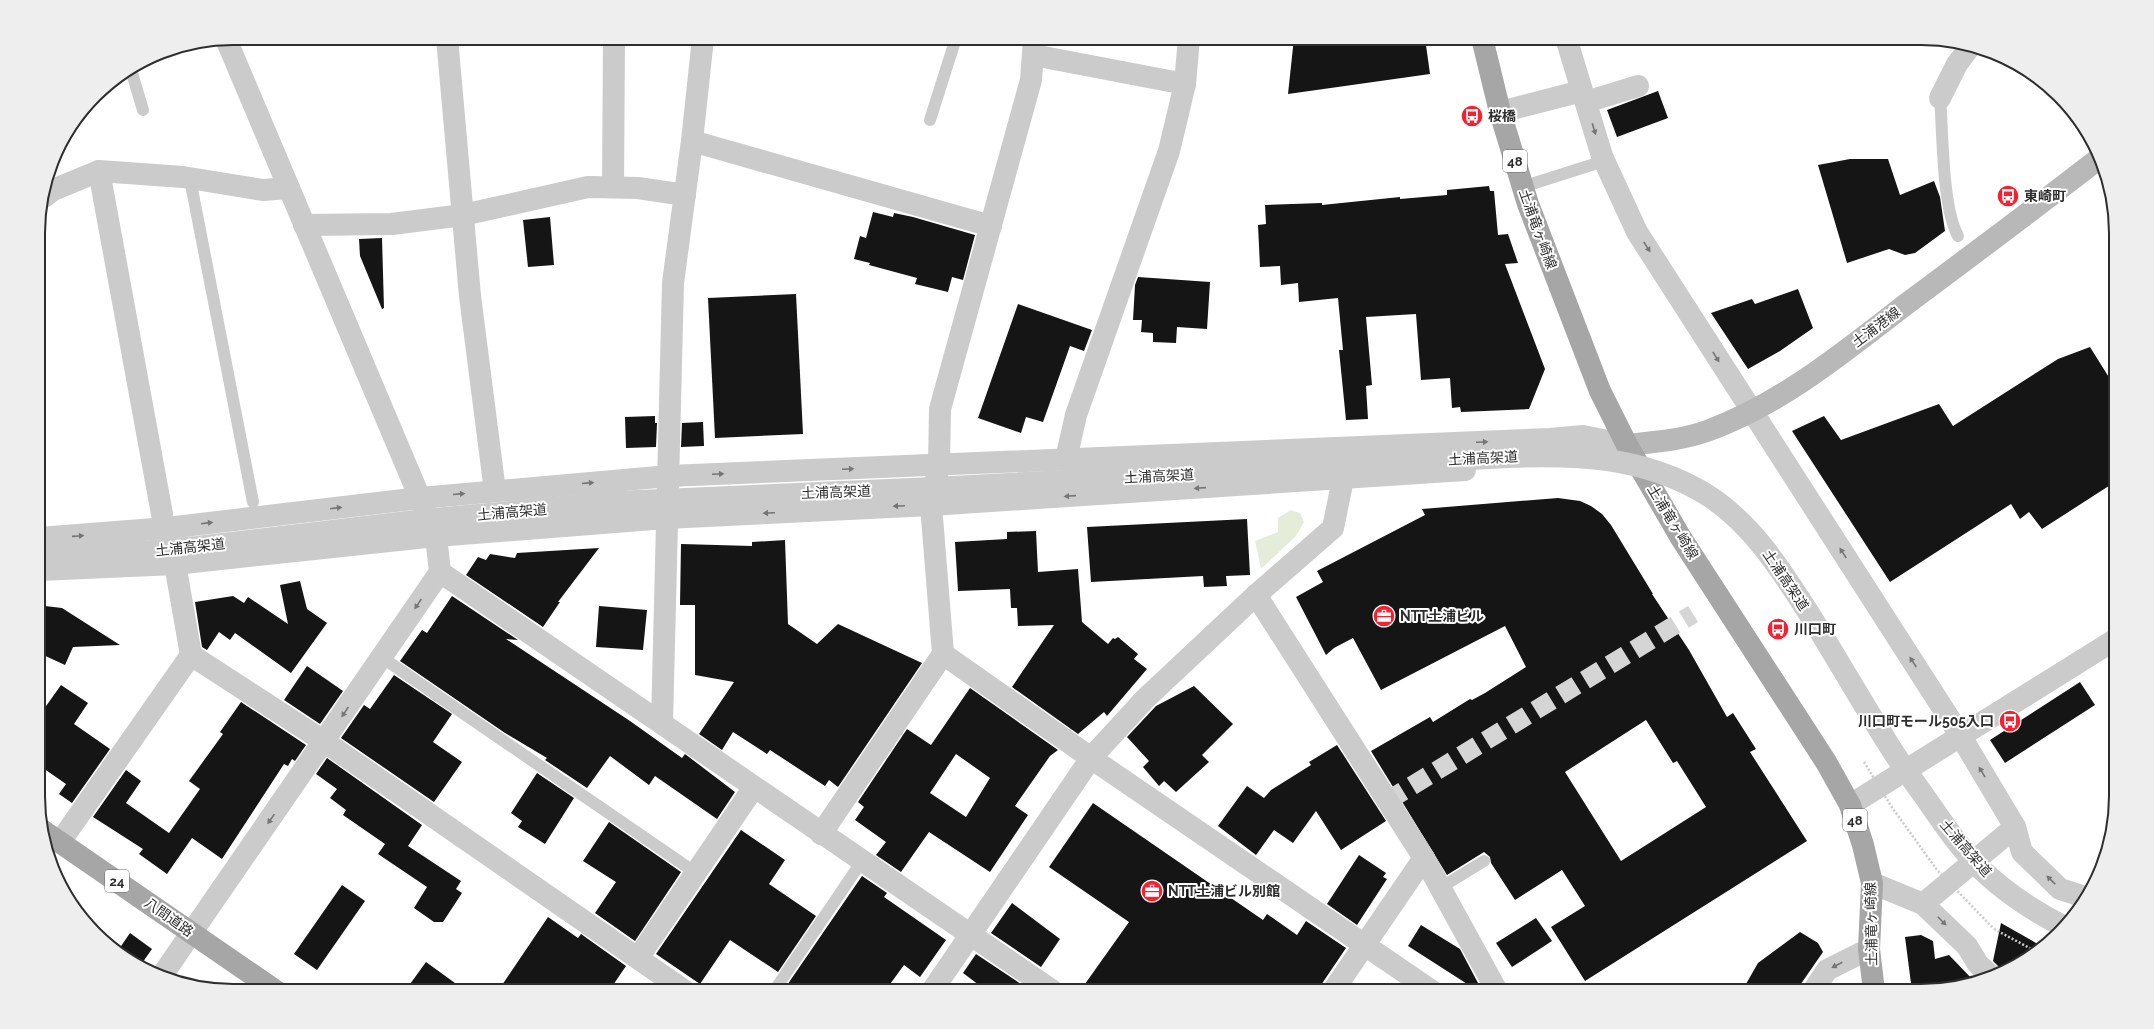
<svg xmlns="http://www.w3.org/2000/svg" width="2154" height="1029" viewBox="0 0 2154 1029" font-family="Raleway,'Noto Sans JP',sans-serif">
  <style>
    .green { fill: #e5edda }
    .building { fill: #151515; fill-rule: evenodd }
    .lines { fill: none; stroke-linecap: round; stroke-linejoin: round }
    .pedestrian-tunnel { stroke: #d5d5d5; stroke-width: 19; stroke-dasharray: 19 10; stroke-linecap: butt }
    .path { stroke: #cbcbcb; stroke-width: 2.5; stroke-dasharray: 2 2; stroke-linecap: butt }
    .service { stroke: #cbcbcb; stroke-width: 12 }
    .minor { stroke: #cbcbcb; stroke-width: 22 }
    .tertiary { stroke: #cbcbcb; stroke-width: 22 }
    .secondary { stroke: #b8b8b8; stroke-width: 22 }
    .primary { stroke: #a6a6a6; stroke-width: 22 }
    .path-bridge { stroke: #cbcbcb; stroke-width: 2.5; stroke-dasharray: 2 2; stroke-linecap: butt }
    .tertiary-bridge { stroke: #cbcbcb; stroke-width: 22 }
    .oneway { fill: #757575 }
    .labels { text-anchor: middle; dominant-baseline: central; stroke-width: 4; stroke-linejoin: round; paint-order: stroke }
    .shield { fill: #fff; stroke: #6d6d6d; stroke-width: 1 }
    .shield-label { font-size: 13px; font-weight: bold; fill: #2e2e2e }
    .poi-label { font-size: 14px; font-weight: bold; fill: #2e2e2e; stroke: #fff; text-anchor: start }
    .street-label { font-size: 14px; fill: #2e2e2e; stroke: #fff }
    .rim { fill: none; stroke: #2e2e2e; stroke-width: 2 }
  </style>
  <rect width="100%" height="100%" fill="#fff"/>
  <!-- green -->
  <path class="green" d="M 1291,510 L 1300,513 L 1304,522 L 1296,536 L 1261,569 L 1255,541 L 1278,532 L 1278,518 Z"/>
  <!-- building -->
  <g class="building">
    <path d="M 1294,38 L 1425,38 L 1430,74 L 1288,94 Z"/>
    <path d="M 1658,91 L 1668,118 L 1617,137 L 1607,110 Z"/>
    <path d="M 1850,159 L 1888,159 L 1900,195 L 1934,181 L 1940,197 L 1945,231 L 1915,253 L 1905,255 L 1889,249 L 1847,263 L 1818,165 Z"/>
    <path d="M 1489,186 L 1490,191 L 1494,191 L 1498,235 L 1508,234 L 1518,263 L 1505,264 L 1545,369 L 1529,409 L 1461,412 L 1460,407 L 1452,408 L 1450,378 L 1421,380 L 1416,314 L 1366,317 L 1372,385 L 1366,386 L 1368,419 L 1346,420 L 1339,350 L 1343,350 L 1338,298 L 1299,302 L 1298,283 L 1281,285 L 1280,266 L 1260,267 L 1258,225 L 1266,224 L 1265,205 L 1322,203 L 1322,205 L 1400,197 L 1400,199 L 1447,195 L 1447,190 Z"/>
    <path d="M 873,212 L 893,217 L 894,213 L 913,217 L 975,235 L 963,280 L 952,277 L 948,292 L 915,284 L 917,278 L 869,265 L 870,263 L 854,259 L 860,236 L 866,238 Z"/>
    <path d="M 550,217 L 554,265 L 528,267 L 523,220 Z"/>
    <path d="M 382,238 L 384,308 L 382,309 L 360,256 L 359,239 Z"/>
    <path d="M 1138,277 L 1210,282 L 1207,329 L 1177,327 L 1176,343 L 1153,342 L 1153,333 L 1141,332 L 1142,320 L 1133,320 L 1135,285 Z"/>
    <path d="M 1798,289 L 1813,328 L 1780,351 L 1748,369 L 1711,313 L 1752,299 L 1755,304 Z"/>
    <path d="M 796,294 L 803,434 L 715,438 L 708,298 Z"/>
    <path d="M 1018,304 L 1092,330 L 1084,351 L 1070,346 L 1043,422 L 1026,417 L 1021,433 L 978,418 Z"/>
    <path d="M 2090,347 L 2115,387 L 2115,482 L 2042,529 L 2029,512 L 2020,519 L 2011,504 L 1890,582 L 1792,431 L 1824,416 L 1841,440 L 1939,404 L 1953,426 L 2058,359 Z"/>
    <path d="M 655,416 L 655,423 L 657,423 L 656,447 L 626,448 L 625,417 Z"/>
    <path d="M 703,422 L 704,446 L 681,447 L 682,423 Z"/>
    <path d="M 1558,498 L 1580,501 L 1591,506 L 1602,514 L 1611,525 L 1653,594 L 1652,594 L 1689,650 L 1727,717 L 1733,713 L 1756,749 L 1750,752 L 1807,841 L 1585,981 L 1551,927 L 1585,906 L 1562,870 L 1515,900 L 1491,863 L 1490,857 L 1484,852 L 1447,875 L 1371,751 L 1430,717 L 1433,722 L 1470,699 L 1472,700 L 1485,693 L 1526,667 L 1505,626 L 1381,690 L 1353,638 L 1334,648 L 1326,655 L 1296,597 L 1323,582 L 1317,571 L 1425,515 L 1422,509 ZM 1646,720 L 1673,763 L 1677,761 L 1706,807 L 1621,861 L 1565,772 Z"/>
    <path d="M 1247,519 L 1250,575 L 1226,576 L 1227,586 L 1204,587 L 1203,576 L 1091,582 L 1087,527 Z"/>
    <path d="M 1036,531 L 1038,572 L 1078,569 L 1082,622 L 1108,644 L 1113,638 L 1115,639 L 1118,637 L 1138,654 L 1134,659 L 1147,669 L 1107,716 L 1104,712 L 1078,734 L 1012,687 L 1054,625 L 1018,626 L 1017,608 L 1011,608 L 1010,589 L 958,591 L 955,542 L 1007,539 L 1007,532 Z"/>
    <path d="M 785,540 L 788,624 L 817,644 L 838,624 L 922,663 L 838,787 L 829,780 L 825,786 L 770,750 L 767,754 L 733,732 L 722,750 L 699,734 L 734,682 L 695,675 L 695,605 L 680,605 L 681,544 L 752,546 L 752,542 Z"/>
    <path d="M 599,548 L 558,602 L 560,602 L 543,627 L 466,575 L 478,557 L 486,560 L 490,554 L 515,558 L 517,553 Z"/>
    <path d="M 300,581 L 307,609 L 327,623 L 291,673 L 235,633 L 230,640 L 219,632 L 207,650 L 202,647 L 195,602 L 233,596 L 244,603 L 248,597 L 288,624 L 280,585 Z"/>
    <path d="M 452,596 L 518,640 L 506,639 L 630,721 L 682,758 L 685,754 L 735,792 L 717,819 L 655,776 L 649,785 L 610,756 L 587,788 L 545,760 L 547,758 L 505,733 L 400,661 L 422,630 L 427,633 Z"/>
    <path d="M 45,606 L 62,608 L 120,645 L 73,647 L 65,665 L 39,653 L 39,629 L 43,621 Z"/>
    <path d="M 599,606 L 647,610 L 643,650 L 596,647 Z"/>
    <path d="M 307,666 L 343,691 L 320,724 L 284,700 Z"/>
    <path d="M 394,675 L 452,714 L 433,742 L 462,762 L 434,802 L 341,738 L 364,705 L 370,709 Z"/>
    <path d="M 2080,682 L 2095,705 L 2005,763 L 1990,740 Z"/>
    <path d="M 61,685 L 88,703 L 74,724 L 110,749 L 72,803 L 59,794 L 66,784 L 40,766 L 39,716 Z"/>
    <path d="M 1194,686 L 1233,724 L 1202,755 L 1209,762 L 1176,792 L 1164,781 L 1159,786 L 1143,767 L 1149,761 L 1127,737 L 1156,706 Z"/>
    <path d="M 970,688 L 1058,750 L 1050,756 L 1015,806 L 1028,815 L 990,872 L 929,832 L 901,872 L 876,855 L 886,842 L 855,820 L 864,807 L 858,802 L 907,729 L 931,745 ZM 956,754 L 990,778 L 966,817 L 930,793 Z"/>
    <path d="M 241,702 L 306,745 L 295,761 L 292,759 L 288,766 L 284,764 L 222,859 L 192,838 L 167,874 L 139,854 L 143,849 L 93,817 L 126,770 L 141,781 L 126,803 L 169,833 L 200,789 L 189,781 L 223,734 L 220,732 Z"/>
    <path d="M 1337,745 L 1386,821 L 1341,850 L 1316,811 L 1293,843 L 1274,830 L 1256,855 L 1218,826 L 1247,786 L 1264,798 L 1271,790 L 1311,765 L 1309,762 Z"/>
    <path d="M 327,758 L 422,825 L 408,846 L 461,881 L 456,889 L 462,893 L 443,922 L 434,922 L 414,908 L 427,887 L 378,854 L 385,844 L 343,815 L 346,810 L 330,798 L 337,789 L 316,774 Z"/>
    <path d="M 537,773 L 574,798 L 545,844 L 518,827 L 522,821 L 511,813 Z"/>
    <path d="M 1093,803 L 1263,920 L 1267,914 L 1297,935 L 1306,921 L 1343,946 L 1346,948 L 1317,991 L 1080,991 L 1129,922 L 1049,867 Z"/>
    <path d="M 609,822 L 681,872 L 635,941 L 595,913 L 616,882 L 583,861 Z"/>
    <path d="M 741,830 L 785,860 L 769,884 L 816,916 L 778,972 L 730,940 L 700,984 L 656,954 Z"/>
    <path d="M 1359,855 L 1386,873 L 1383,877 L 1387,879 L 1357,925 L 1327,904 Z"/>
    <path d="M 862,876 L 887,893 L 884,897 L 946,940 L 920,977 L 904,965 L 885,991 L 783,991 Z"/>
    <path d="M 342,885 L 365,901 L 317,970 L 294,954 Z"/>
    <path d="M 1012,903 L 1060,939 L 1041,967 L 991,933 Z"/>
    <path d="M 548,917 L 578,938 L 581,934 L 626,966 L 609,991 L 498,991 Z"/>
    <path d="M 1536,918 L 1552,941 L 1512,967 L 1496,943 Z"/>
    <path d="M 2001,923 L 2043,947 L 2030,958 L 2003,971 L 1993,961 Z"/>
    <path d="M 1421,925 L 1460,949 L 1478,983 L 1475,989 L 1408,946 Z"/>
    <path d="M 1800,932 L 1818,943 L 1823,952 L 1796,991 L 1742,991 L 1758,963 Z"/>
    <path d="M 130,933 L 152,949 L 140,966 L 117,952 Z"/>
    <path d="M 1921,935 L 1933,941 L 1935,959 L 1949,955 L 1975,982 L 1934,991 L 1912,991 L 1905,937 Z"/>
    <path d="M 976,954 L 1027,988 L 1025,991 L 987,991 L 963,973 Z"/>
    <path d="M 426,962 L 466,991 L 405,991 Z"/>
  </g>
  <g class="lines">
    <!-- pedestrian-tunnel -->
    <path class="pedestrian-tunnel" d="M 1387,801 L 1693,614"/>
    <!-- path -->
    <path class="path" d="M 1994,929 L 2037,952"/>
    <!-- service -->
    <g class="service">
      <path d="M 131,70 L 143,110"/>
      <path d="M 1940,98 C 1943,133 1942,207 1958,236"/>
      <path d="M 930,120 L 956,38"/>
      <path d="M 190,179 L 253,502"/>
      <path d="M 1522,187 L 1604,161"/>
      <path d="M 390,663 L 696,873"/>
      <path d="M 1440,888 L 1484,861"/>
      <path d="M 774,991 L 862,861"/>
    </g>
    <!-- minor -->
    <g class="minor">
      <path d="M 447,38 L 470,296 L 495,491"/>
      <path d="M 1566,38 L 1602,156 L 1637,232 L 1960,735 L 2015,827 L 2022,852 L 2060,889 L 2085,897"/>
      <path d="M 1033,55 L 1185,84"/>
      <path d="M 1940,98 L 1957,64 L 1969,48"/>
      <path d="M 1586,102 L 1638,86"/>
      <path d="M 1500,112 L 1582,91"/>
      <path d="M 692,141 L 991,226"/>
      <path d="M 99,171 L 162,514"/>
      <path d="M 613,187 L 614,38"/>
      <path d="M 44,197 L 53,190 L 99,171 L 183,177 L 263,190 L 289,188"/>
      <path d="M 304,225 L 392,224 L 463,215 L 588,187 L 638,188 L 685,195"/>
      <path d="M 1066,459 L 1076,415 L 1169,151 L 1185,84 L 1189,38"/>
      <path d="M 436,536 L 440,572 L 1053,991"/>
      <path d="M 175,564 L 191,655 L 325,742 L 685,991"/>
      <path d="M 1256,595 L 1424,858 L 1497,991"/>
      <path d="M 943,654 L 1101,765 L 1432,991"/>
      <path d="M 662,723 L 673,283 L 692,141 L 703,38"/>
      <path d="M 1850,805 L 2116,639"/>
      <path d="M 821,834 L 943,654 L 931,505 L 939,465 L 940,409 L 1031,80 L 1034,38"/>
      <path d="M 60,842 L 191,655"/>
      <path d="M 1872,883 L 1923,904 L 1967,946 L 1978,964 L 1992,977"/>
      <path d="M 1923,904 L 2015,827"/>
      <path d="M 638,958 L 754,787"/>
      <path d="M 161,977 L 440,572"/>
      <path d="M 932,991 L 1091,758 L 1145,699 L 1256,595 L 1333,528 L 1343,479"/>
      <path d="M 1333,991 L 1424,858"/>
      <path d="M 1813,991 L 1827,970 L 1869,949"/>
    </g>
    <!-- tertiary -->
    <g class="tertiary">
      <path d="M 226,39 L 425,510"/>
      <path d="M 39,538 L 167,528 L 420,498 L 669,476 L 1550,439 L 1583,436 L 1627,445"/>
      <path d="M 39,570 L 175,564 L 436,536 L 666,518 L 931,505 L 1465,470"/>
    </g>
    <!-- secondary -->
    <path class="secondary" d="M 1627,445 C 1653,442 1682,440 1707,431 C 1781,404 1843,353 1905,305 C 1971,256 2036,207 2101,157"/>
    <!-- primary -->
    <g class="primary">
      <path d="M 1482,38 L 1500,112 L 1528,204 L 1600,391 L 1627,445 L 1681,538 L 1826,762 L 1850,805 L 1863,845 L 1872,883 L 1869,949 L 1874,991"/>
      <path d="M 42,830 L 276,991"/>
    </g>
    <!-- path-bridge -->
    <path class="path-bridge" d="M 1864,762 L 1891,806 L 1937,870 L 1994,929"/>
    <!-- tertiary-bridge -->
    <path class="tertiary-bridge" d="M 39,556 L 152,551 L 197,547 L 424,520 L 617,502 L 934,488 L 1508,457 C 1578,454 1643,457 1704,493 C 1750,521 1780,568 1808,612 C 1835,655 1860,699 1887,742 C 1899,762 1913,780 1927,800 C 1943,823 1961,850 1982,870 C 2006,893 2035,912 2065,927"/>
  </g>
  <!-- one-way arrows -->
  <defs><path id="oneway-solid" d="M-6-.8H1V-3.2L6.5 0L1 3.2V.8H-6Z"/></defs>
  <g class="oneway">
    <use href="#oneway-solid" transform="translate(1594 129) rotate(73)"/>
    <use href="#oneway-solid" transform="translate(1647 247) rotate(57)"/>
    <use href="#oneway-solid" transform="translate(1716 357) rotate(58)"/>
    <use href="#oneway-solid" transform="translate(1482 442) rotate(-2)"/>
    <use href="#oneway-solid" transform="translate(848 469) rotate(-3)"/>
    <use href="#oneway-solid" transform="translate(718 474) rotate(-3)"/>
    <use href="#oneway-solid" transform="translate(588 483) rotate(-5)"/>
    <use href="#oneway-solid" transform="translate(1200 488) rotate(176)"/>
    <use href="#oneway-solid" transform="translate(459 494) rotate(-5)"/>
    <use href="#oneway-solid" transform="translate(1070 496) rotate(176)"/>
    <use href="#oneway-solid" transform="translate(899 506) rotate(177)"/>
    <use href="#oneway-solid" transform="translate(336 508) rotate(-7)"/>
    <use href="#oneway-solid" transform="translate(769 513) rotate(177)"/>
    <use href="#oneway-solid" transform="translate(207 523) rotate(-7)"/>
    <use href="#oneway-solid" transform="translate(78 536) rotate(-4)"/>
    <use href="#oneway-solid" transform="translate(1843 553) rotate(-123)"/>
    <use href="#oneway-solid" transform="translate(418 604) rotate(124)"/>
    <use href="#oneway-solid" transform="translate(1913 662) rotate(-123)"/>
    <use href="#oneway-solid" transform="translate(345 712) rotate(124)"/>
    <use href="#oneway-solid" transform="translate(1982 772) rotate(-121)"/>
    <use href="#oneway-solid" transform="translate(271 819) rotate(125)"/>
    <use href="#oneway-solid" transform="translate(2051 880) rotate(-136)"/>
    <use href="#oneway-solid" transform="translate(1942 921) rotate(45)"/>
    <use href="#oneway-solid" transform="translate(1837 965) rotate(153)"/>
  </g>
  <!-- icons -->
  <defs>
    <g id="bus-disc" transform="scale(1.15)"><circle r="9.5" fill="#f52131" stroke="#fff"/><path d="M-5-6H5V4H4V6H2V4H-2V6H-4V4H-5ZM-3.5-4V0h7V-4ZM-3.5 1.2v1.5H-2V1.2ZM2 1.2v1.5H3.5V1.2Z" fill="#fff"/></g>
    <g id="office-disc" transform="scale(1.15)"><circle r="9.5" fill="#f52131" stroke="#fff"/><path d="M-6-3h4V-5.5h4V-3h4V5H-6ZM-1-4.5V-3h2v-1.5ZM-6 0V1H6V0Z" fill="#fff"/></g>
  </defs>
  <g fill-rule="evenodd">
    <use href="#bus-disc" x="1472" y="116"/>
    <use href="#bus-disc" x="2008" y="196"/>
    <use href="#office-disc" x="1384" y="616"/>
    <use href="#bus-disc" x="1778" y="629"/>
    <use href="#bus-disc" x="2010" y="721"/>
    <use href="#office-disc" x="1152" y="891"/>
  </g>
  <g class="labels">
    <!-- shield labels -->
    <g class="shield">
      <rect x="1503" y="150" width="24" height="22" rx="3"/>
      <rect x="1843" y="809" width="24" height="22" rx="3"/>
      <rect x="105" y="870" width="24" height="22" rx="3"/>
    </g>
    <g class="shield-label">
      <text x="1515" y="161">48</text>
      <text x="1855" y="820">48</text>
      <text x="117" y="881">24</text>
    </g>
    <!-- poi labels -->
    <g class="poi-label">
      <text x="1488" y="116">桜橋</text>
      <text x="2024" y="196">東崎町</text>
      <text x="1400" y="616">NTT土浦ビル</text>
      <text x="1794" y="629">川口町</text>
      <text x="1994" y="721" text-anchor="end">川口町モール505入口</text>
      <text x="1168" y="891">NTT土浦ビル別館</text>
    </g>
    <!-- street labels -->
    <g class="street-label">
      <text transform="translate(1538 229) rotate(70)">土浦竜ヶ崎線</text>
      <text transform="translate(1876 327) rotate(-37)">土浦港線</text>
      <text transform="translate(1483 458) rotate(-3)">土浦高架道</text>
      <text transform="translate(1159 476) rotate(-3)">土浦高架道</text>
      <text transform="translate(836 492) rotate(-2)">土浦高架道</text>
      <text transform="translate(512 512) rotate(-5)">土浦高架道</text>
      <text transform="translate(1673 522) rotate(59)">土浦竜ヶ崎線</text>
      <text transform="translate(190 547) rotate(-6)">土浦高架道</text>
      <text transform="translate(1786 580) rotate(56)">土浦高架道</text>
      <text transform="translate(1966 848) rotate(49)">土浦高架道</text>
      <text transform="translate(169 917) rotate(35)">八間道路</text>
      <text transform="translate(1871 924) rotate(-91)">土浦竜ヶ崎線</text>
    </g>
  </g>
  <!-- crop -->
  <path d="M0 0H2154V1029H0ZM233 45H1921A188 188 0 0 1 2109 233V796A188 188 0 0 1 1921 984H233A188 188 0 0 1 45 796V233A188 188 0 0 1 233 45Z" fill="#eee" fill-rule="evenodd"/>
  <path class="rim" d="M233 45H1921A188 188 0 0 1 2109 233V796A188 188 0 0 1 1921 984H233A188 188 0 0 1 45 796V233A188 188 0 0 1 233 45Z"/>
</svg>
